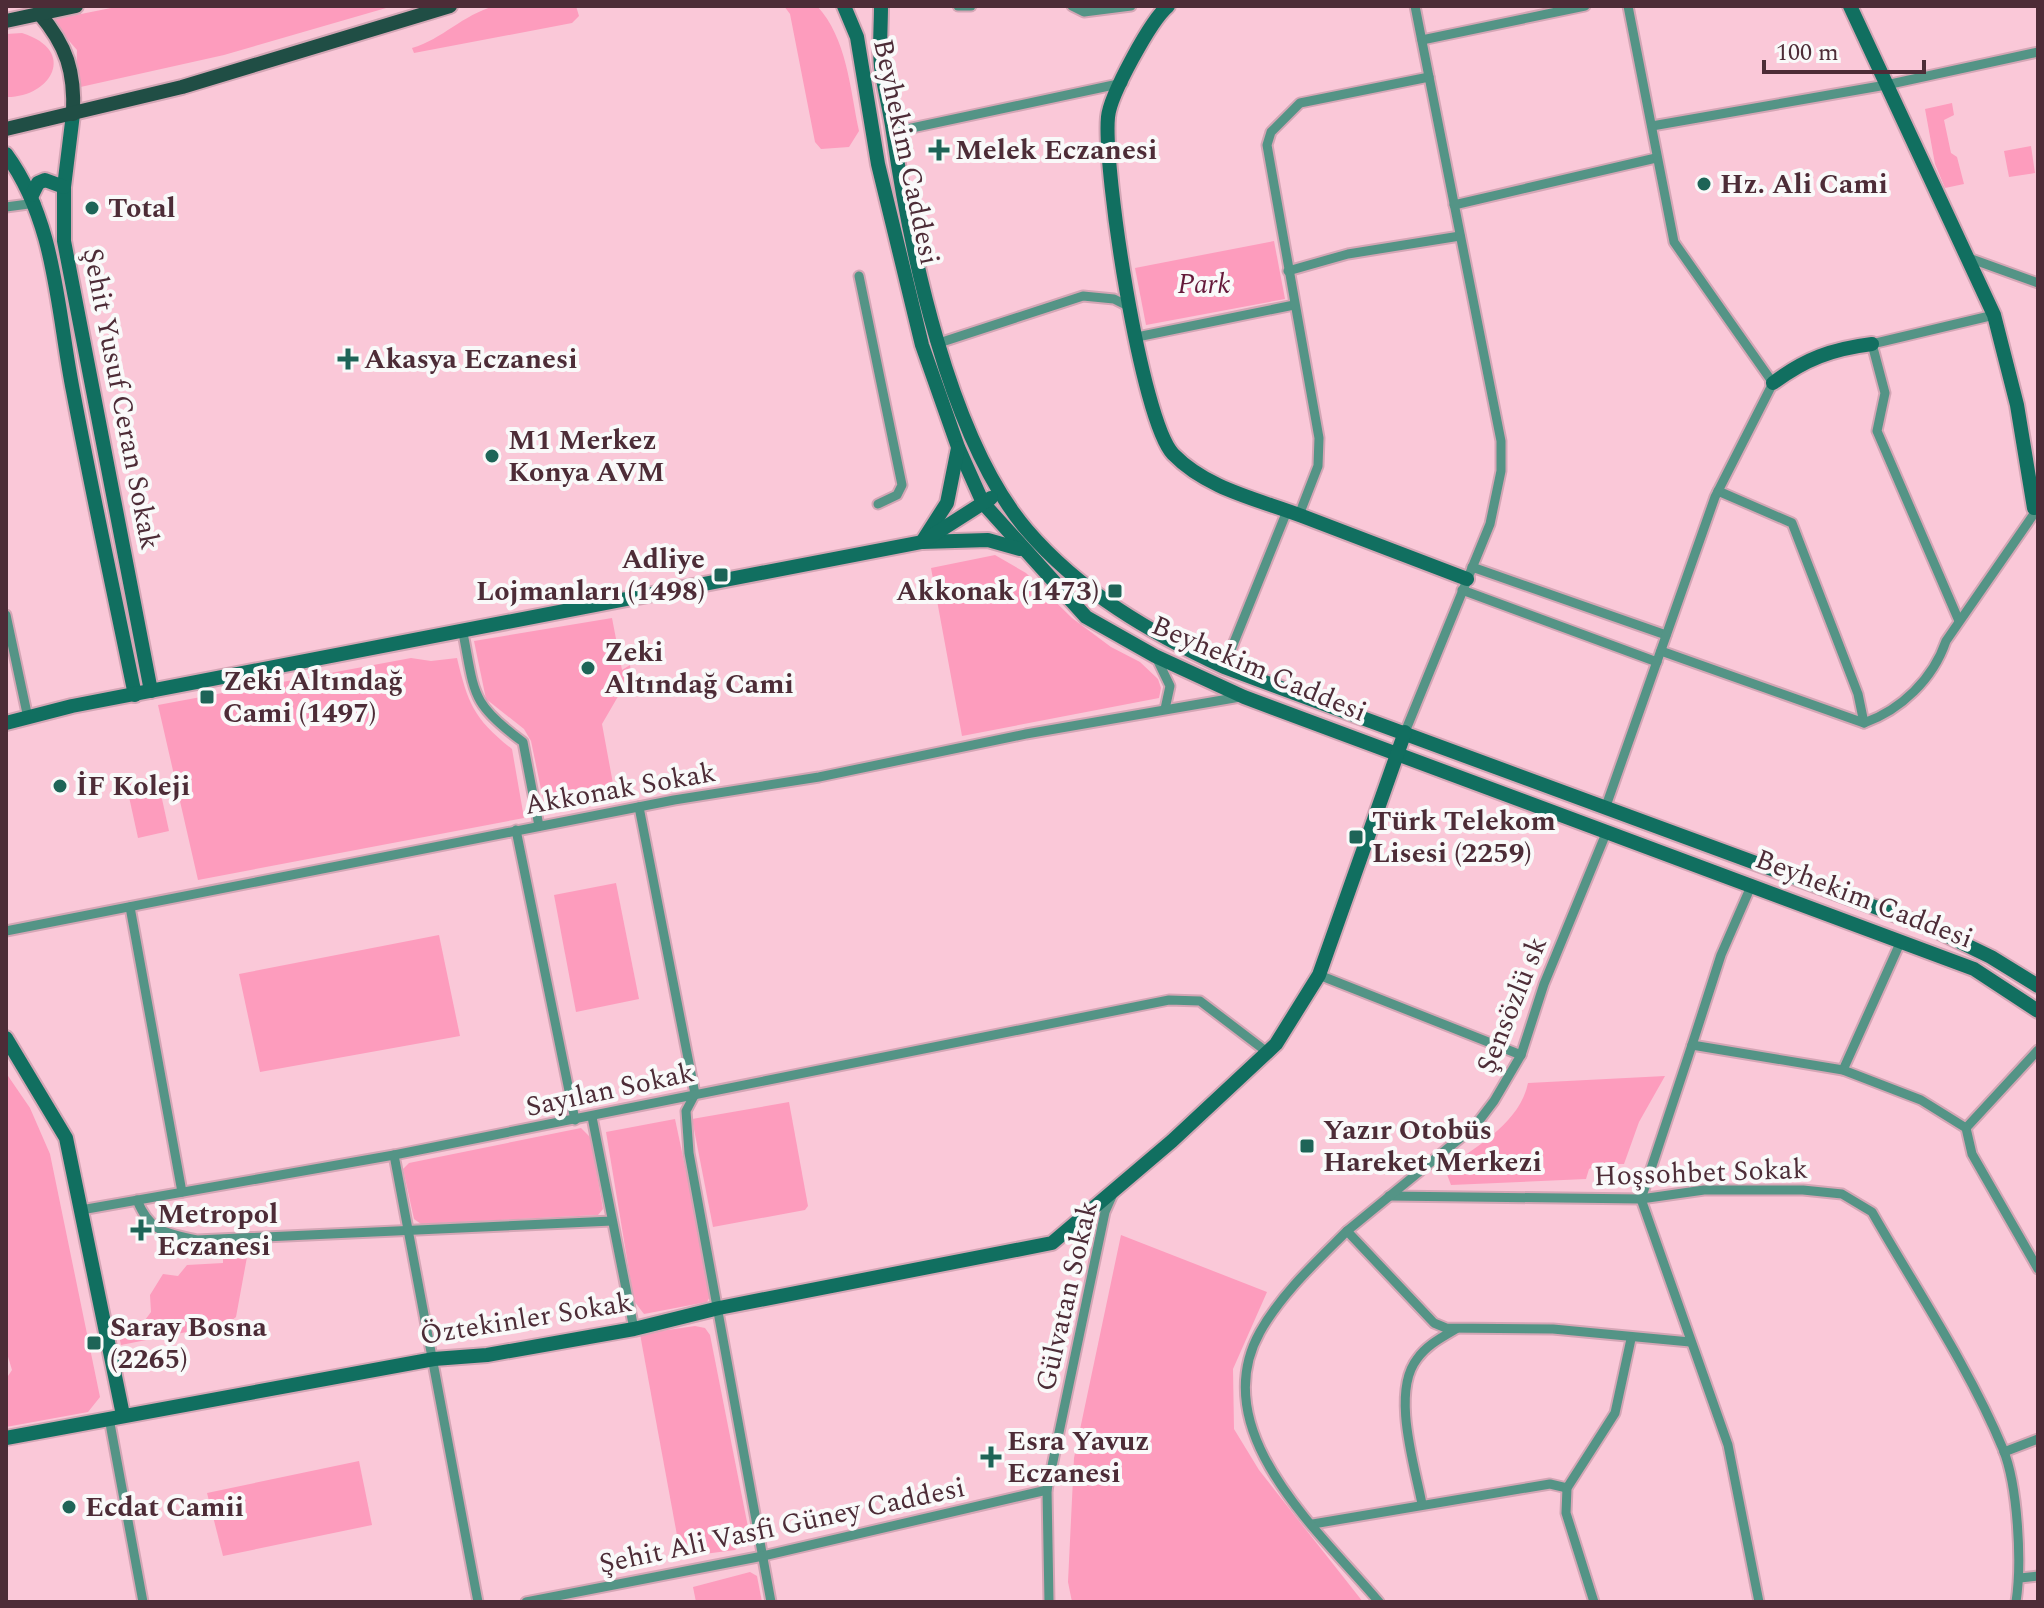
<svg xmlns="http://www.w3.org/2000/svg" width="2044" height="1608" viewBox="0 0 2044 1608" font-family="Spectral,serif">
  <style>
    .green { fill: #fd9cbd }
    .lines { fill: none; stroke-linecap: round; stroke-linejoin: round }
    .street-casing { stroke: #d4a6b5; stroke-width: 13 }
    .secondary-casing { stroke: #d4a6b5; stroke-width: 18 }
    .primary-casing { stroke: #d4a6b5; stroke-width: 18 }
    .street { stroke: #549486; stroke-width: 9 }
    .secondary { stroke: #116f60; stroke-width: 14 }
    .primary { stroke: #204e45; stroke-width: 14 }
    .poi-dot { fill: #1e6457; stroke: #f9f9f9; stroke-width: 3 }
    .labels { text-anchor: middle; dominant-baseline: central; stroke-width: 8; stroke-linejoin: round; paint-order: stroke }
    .poi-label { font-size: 28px; font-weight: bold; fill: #4d2c37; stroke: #f9f9f9; text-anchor: start }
    .street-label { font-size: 28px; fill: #4d2c37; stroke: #f9f9f9 }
    .park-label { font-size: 28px; font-style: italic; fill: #65193a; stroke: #f9f9f9 }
  </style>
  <rect width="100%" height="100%" fill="#fac8d8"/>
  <!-- green -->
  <g class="green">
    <path d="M 121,6 L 393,6 L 224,55 L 76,88 L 77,50 L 51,20 Z"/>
    <path d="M 495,6 L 576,6 L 579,16 L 572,23 L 414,53 L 412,48 C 443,39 462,15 495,6 Z"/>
    <path d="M 784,6 L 817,6 C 847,38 850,89 859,131 L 849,147 L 821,149 L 815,142 L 790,14 Z"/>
    <path d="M 22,33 C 79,51 50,98 6,97 L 6,34 Z"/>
    <path d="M 1952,103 L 1954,115 L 1944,120 L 1951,153 L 1957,157 L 1964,184 L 1945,188 L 1935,164 L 1925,109 Z"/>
    <path d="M 2031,146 L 2035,173 L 2009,177 L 2004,151 Z"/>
    <path d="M 1274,241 L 1285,299 L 1146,325 L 1135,268 Z"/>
    <path d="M 995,555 L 1026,573 L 1072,618 L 1111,647 L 1140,662 L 1158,679 L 1161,688 L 1159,698 L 962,736 L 931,568 Z"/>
    <path d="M 612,618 L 622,670 L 630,665 L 631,674 L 602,724 L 616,800 L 546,813 L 531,741 L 524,729 L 486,699 L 474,641 Z"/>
    <path d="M 411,658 L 431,661 L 457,658 C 468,704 474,719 512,749 L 524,818 L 198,880 L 158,705 Z"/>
    <path d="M 157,776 L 169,831 L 138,838 L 126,783 Z"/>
    <path d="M 616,883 L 639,999 L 576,1012 L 554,895 Z"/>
    <path d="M 439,935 L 460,1036 L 260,1072 L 239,974 Z"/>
    <path d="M 6,1073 L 30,1108 L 50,1154 L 100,1397 L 88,1412 L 6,1427 L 6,1379 L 12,1370 L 6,1350 Z"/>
    <path d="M 1665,1076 L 1639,1122 L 1624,1164 L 1599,1164 L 1589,1169 L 1586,1179 L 1451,1185 L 1445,1169 C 1476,1147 1520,1123 1528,1083 Z"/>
    <path d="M 789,1102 L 808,1206 L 805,1210 L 713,1227 L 692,1119 Z"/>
    <path d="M 675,1119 L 712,1293 L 707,1302 L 644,1314 L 634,1301 L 606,1132 Z"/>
    <path d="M 581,1128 L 591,1138 L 603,1209 L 598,1215 L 421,1224 L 414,1219 L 403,1169 L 409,1163 Z"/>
    <path d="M 1121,1235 L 1267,1292 L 1233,1369 L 1234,1429 L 1259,1470 L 1363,1602 L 1072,1602 L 1068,1582 L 1074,1458 Z"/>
    <path d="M 223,1244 L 256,1244 L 247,1257 L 236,1317 L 227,1324 L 121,1345 L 116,1323 L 145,1320 L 151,1312 L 150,1295 L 163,1274 L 178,1276 L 187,1265 L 223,1263 Z"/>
    <path d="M 695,1326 L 705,1328 L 710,1335 L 750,1537 L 735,1550 L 681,1557 L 640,1334 Z"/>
    <path d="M 359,1461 L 372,1525 L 223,1556 L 207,1493 Z"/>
    <path d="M 750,1572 L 757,1576 L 762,1602 L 696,1602 L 693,1587 Z"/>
  </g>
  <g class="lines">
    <!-- street casing -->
    <g class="street-casing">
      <g id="street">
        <path d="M 958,6 L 971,6"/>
        <path d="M 1072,6 L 1084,12 L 1131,6"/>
        <path d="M 1422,40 L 1585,6"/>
        <path d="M 1652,126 L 1886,85 L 2038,52"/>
        <path d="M 893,132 L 1123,83"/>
        <path d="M 1454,205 L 1656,158"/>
        <path d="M 6,207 L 36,203"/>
        <path d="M 1966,257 L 2038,283"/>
        <path d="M 1288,271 L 1348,254 L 1460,236"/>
        <path d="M 859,276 L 902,485 L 897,495 L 878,504"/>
        <path d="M 1137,337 L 1294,305"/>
        <path d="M 939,343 L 1083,296 L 1114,299 L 1130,307"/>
        <path d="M 1718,491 L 1792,523 L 1858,694 L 1864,723"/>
        <path d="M 1299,515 L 1318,466 L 1319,438 L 1267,145 L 1271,132 L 1300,103 L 1429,77"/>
        <path d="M 1472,567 L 1666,635"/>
        <path d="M 1462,590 L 1657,662"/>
        <path d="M 6,615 L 28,718"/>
        <path d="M 1959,621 L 1877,431 L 1885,393 L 1872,344 L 1994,315"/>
        <path d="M 463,633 C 475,694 470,703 523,742 L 539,826"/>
        <path d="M 1661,651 L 1864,723 C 1901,710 1933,679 1946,641 L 2038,508"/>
        <path d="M 1157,659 L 1170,686 L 1165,709"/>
        <path d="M 1224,667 L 1287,511"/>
        <path d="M 1405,732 L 1490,524 L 1501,471 L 1501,441 L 1415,6"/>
        <path d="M 1606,806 L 1715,497 L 1773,383 L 1674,242 L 1628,6"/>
        <path d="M 639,807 L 695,1094 L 686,1111 L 689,1153 L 771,1602"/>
        <path d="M 516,830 L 575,1120"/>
        <path d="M 130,907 L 182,1192"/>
        <path d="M 6,931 L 674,800 L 819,777 L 1026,734 L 1240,697"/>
        <path d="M 1319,975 L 1521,1055"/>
        <path d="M 1692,1045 L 1721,955 L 1752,884"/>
        <path d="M 1843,1070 L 1901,941"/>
        <path d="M 592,1117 L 634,1329"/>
        <path d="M 1966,1128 L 2038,1050"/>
        <path d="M 1389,1196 L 1641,1199 L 1704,1190 L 1803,1190 L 1842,1194 L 1872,1212 C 1916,1289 1969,1367 2003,1449 C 2018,1486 2022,1563 2016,1602"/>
        <path d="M 137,1200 C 150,1232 165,1233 197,1240 L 612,1221"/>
        <path d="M 81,1210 L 394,1155"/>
        <path d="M 1347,1231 L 1475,1126 L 1494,1101 L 1521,1055 L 1544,984 L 1607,831"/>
        <path d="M 109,1418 L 143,1602"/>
        <path d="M 2004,1452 L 2038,1439"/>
        <path d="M 1422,1504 C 1415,1467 1391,1392 1417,1359 C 1427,1345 1441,1338 1456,1329"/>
        <path d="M 1313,1524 L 1550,1484 L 1567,1488"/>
        <path d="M 2020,1578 L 2038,1576"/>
        <path d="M 478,1602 L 394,1155 L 1169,1000 L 1200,1001 L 1267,1052"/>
        <path d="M 526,1602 L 763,1556 L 1047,1490"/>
        <path d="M 1049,1602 L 1047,1490 L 1105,1212 L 1113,1194"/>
        <path d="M 1379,1602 C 1321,1533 1204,1432 1260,1332 C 1282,1293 1316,1262 1347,1231 L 1434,1323 L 1446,1328 L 1553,1329 L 1690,1342"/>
        <path d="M 1594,1602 L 1566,1513 L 1567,1488 L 1615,1413 L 1631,1339"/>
        <path d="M 1759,1602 L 1728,1445 L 1641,1199 L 1692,1045 L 1843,1070 L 1921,1100 L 1966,1128 L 1972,1154 L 2038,1269"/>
      </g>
    </g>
    <!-- secondary casing -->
    <g class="secondary-casing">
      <g id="secondary">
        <path d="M 844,6 L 857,37 L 878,164 L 922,345 L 958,447 L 983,503 L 1086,617 L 1155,656 L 1244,697 L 1974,969 L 2038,1011"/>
        <path d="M 881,6 C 881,26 879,47 881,67 C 884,88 890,110 893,132 C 910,249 949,439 1027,530 C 1080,592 1151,633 1224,667 L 1929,927 L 1991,957 L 2038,986"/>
        <path d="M 1168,6 C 1151,20 1110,95 1108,117 C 1103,168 1141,420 1173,454 C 1207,489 1257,499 1302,516 C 1357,537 1412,558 1467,579"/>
        <path d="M 1850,6 L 1994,315 L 2017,405 L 2034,508"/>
        <path d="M 73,114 L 64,187 L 64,241 L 151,691"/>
        <path d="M 6,154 C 56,222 57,310 73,391 C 92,492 114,593 135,695"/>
        <path d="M 32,195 L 38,183 L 45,180 L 64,187"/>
        <path d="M 1773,383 C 1805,359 1832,349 1872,344"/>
        <path d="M 958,448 L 947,503 L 922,542 L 988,540 L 1020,549"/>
        <path d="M 6,723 L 72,706 L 922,542 L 991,498"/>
        <path d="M 6,1038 L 66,1138 L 123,1415"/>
        <path d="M 6,1438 L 434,1359 L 487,1355 L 634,1329 L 719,1308 L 1052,1243 L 1172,1141 L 1276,1044 L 1319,975 L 1405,732"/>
      </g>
    </g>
    <!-- primary casing -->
    <g class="primary-casing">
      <g id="primary">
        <path d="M 39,13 C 67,46 75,72 73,114"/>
        <path d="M 6,21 L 76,6"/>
        <path d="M 6,129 L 182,87 L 450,6"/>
      </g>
    </g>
    <!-- street -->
    <use href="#street" class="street"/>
    <!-- secondary -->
    <use href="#secondary" class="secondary"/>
    <!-- primary -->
    <use href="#primary" class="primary"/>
  </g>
  <!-- markers -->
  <g class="poi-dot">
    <path d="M935 138h8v8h8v8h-8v8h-8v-8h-8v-8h8z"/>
    <circle cx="1704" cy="184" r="8"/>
    <circle cx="92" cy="208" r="8"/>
    <path d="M344 347h8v8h8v8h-8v8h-8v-8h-8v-8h8z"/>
    <circle cx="492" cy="456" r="8"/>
    <rect x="713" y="567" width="16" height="16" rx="4"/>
    <rect x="1107" y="583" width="16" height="16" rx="4"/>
    <circle cx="588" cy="668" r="8"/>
    <rect x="199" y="689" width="16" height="16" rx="4"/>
    <circle cx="60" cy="786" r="8"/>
    <rect x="1348" y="829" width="16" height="16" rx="4"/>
    <rect x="1299" y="1138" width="16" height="16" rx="4"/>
    <path d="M137 1218h8v8h8v8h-8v8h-8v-8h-8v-8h8z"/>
    <rect x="86" y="1335" width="16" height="16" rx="4"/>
    <path d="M987 1445h8v8h8v8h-8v8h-8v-8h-8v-8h8z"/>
    <circle cx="69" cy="1507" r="8"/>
  </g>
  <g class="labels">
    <!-- poi labels -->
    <g class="poi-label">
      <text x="955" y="150">Melek Eczanesi</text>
      <text x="1720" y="184">Hz. Ali Cami</text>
      <text x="108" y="208">Total</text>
      <text x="364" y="359">Akasya Eczanesi</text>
      <text x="508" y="440">M1 Merkez<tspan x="508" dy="32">Konya AVM</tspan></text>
      <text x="705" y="559" text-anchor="end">Adliye<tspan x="705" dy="32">Lojmanları (1498)</tspan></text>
      <text x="1099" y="591" text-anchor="end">Akkonak (1473)</text>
      <text x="604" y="652">Zeki<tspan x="604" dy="32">Altındağ Cami</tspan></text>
      <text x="223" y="681">Zeki Altındağ<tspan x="223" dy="32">Cami (1497)</tspan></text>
      <text x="76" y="786">İF Koleji</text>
      <text x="1372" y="821">Türk Telekom<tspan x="1372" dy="32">Lisesi (2259)</tspan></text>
      <text x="1323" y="1130">Yazır Otobüs<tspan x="1323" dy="32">Hareket Merkezi</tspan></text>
      <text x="157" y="1214">Metropol<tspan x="157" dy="32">Eczanesi</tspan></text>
      <text x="110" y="1327">Saray Bosna<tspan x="110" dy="32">(2265)</tspan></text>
      <text x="1007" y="1441">Esra Yavuz<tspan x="1007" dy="32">Eczanesi</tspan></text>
      <text x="85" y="1507">Ecdat Camii</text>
    </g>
    <!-- street labels -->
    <g class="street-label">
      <text transform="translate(906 152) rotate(78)">Beyhekim Caddesi</text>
      <text transform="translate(121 399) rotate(79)">Şehit Yusuf Ceran Sokak</text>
      <text transform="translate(1259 669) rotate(23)">Beyhekim Caddesi</text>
      <text transform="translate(620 789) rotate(-10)">Akkonak Sokak</text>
      <text transform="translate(1864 899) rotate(21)">Beyhekim Caddesi</text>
      <text transform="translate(1512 1005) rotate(-68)">Şensözlü sk</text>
      <text transform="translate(610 1090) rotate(-12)">Sayılan Sokak</text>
      <text transform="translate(1701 1173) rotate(-2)">Hoşsohbet Sokak</text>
      <text transform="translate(1067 1296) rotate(-77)">Gülvatan Sokak</text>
      <text transform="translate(526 1319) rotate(-9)">Öztekinler Sokak</text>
      <text transform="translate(782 1526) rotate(-12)">Şehit Ali Vasfi Güney Caddesi</text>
    </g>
    <!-- park labels -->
    <g class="park-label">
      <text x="1204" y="284">Park</text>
    </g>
  </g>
  <!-- border -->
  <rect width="2044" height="1608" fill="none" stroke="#4d2c37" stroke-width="16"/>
  <!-- scale -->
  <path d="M1764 60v12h160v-12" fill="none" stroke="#4d2c37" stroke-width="4"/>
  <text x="1776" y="60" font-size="24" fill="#4d2c37" stroke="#f9f9f9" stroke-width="6" paint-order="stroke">100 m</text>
</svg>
